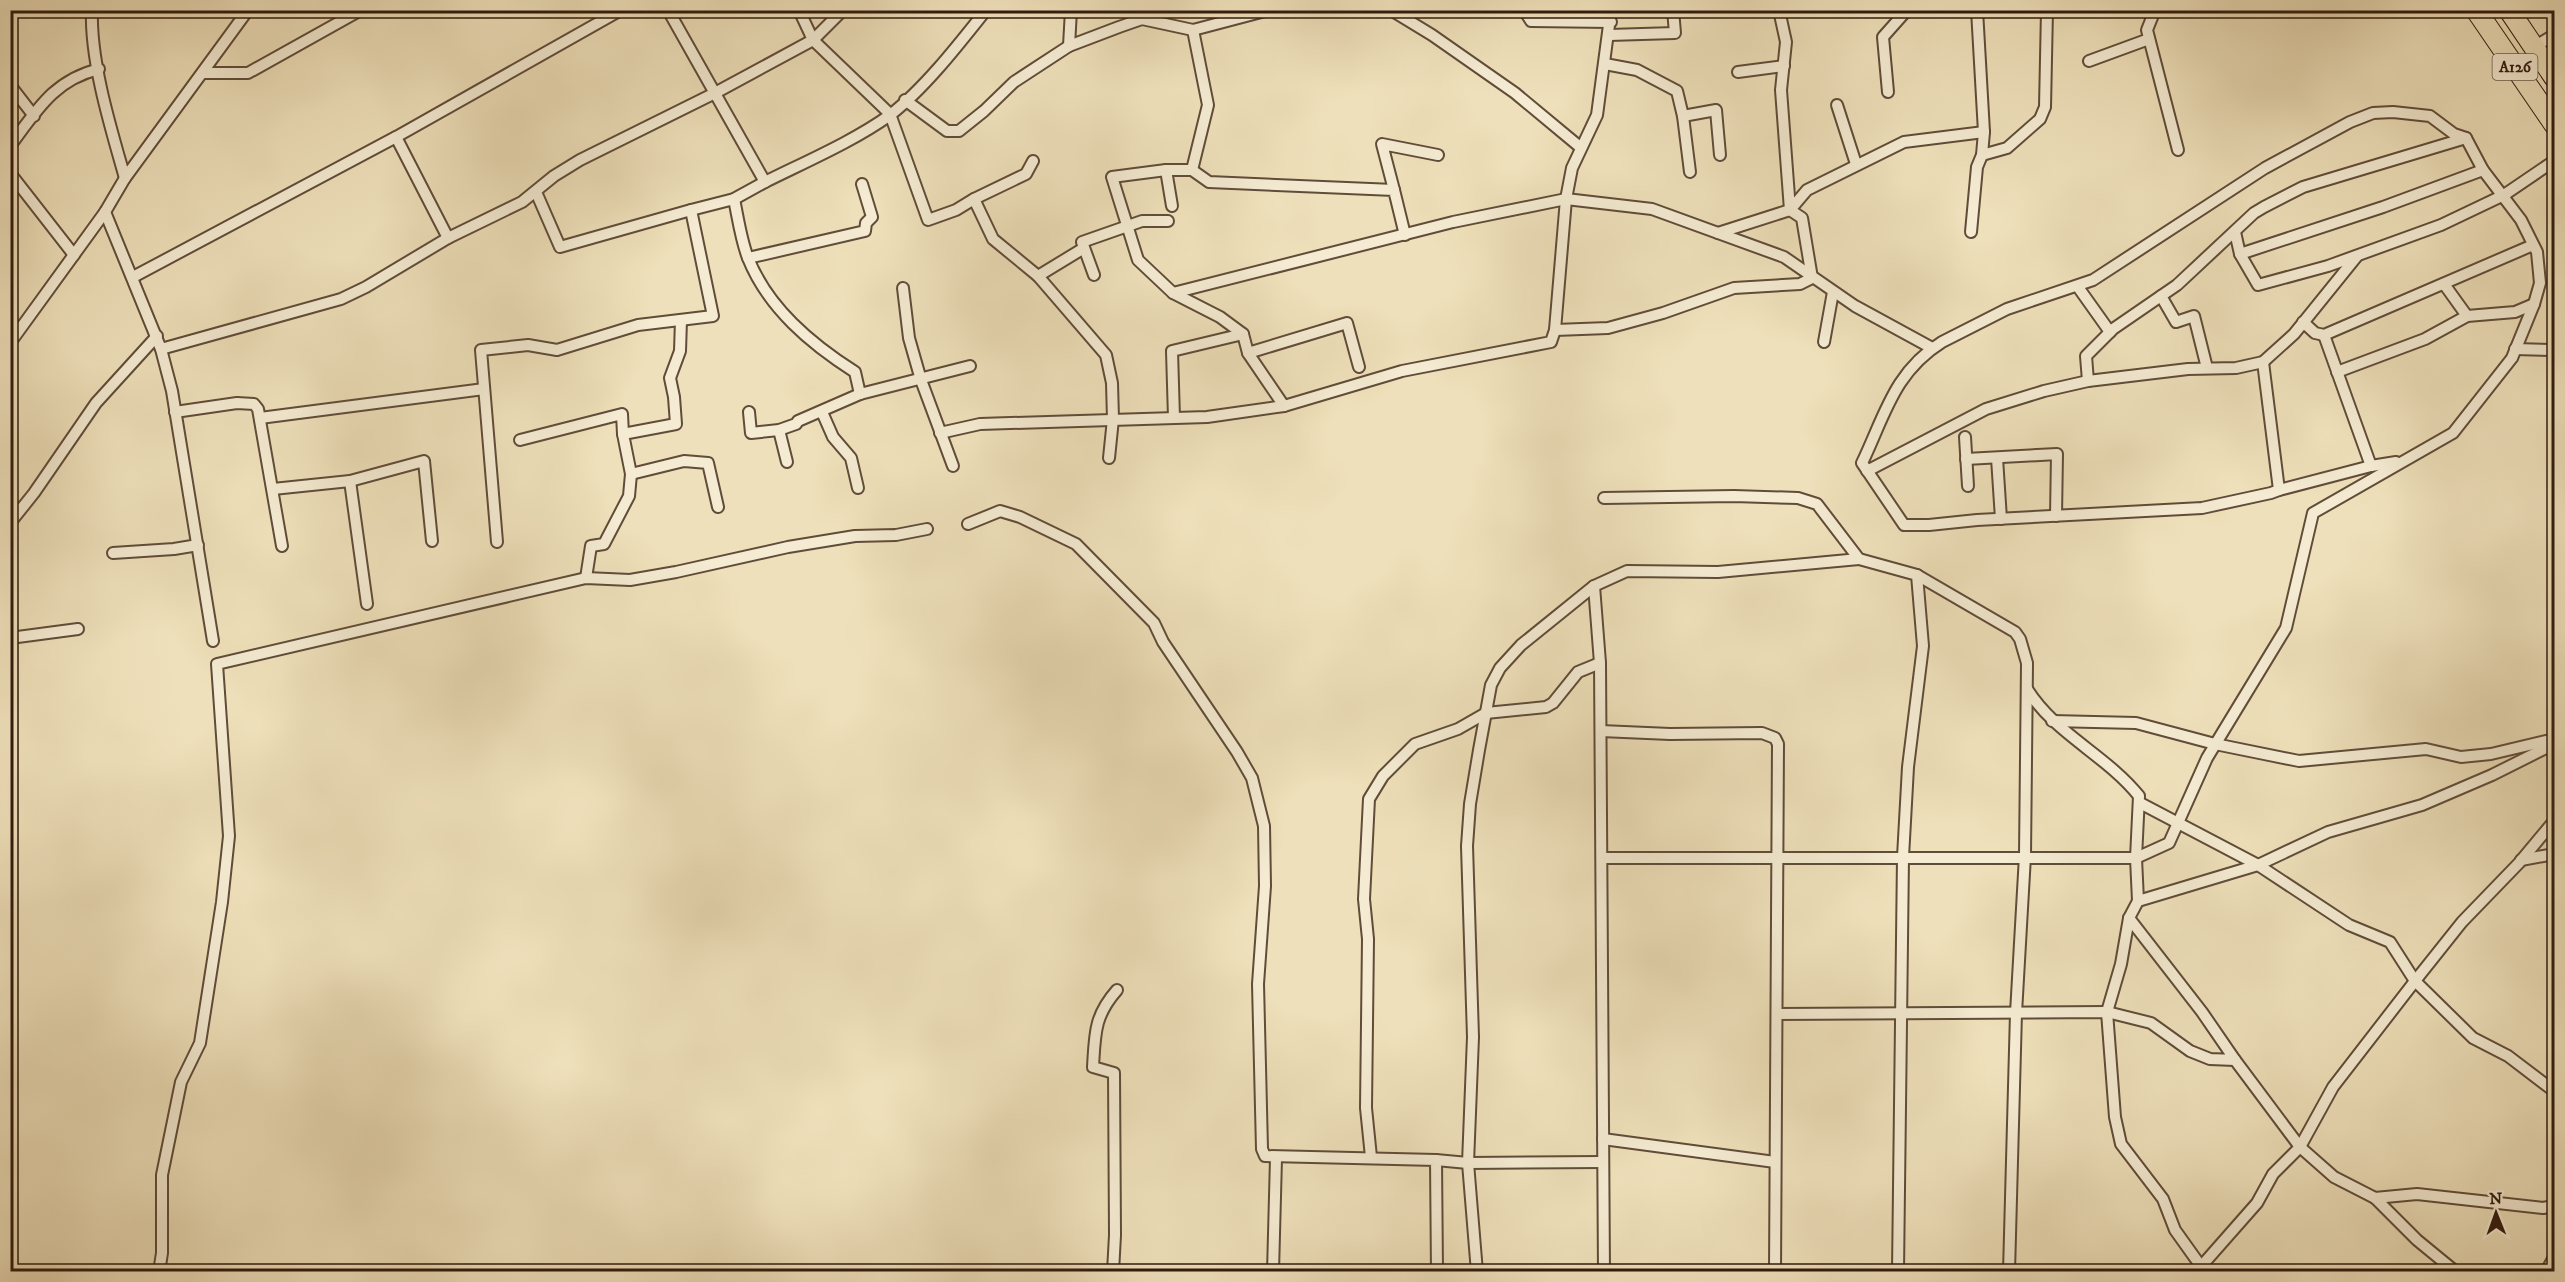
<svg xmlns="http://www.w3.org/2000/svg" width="2565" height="1282" viewBox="0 0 2565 1282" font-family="'IM FELL DW Pica',serif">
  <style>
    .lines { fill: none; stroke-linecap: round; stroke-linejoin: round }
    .street-casing { stroke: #604c39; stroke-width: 14 }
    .highway-casing { stroke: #311a0e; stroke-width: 22 }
    .street { stroke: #f4ebd2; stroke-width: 10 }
    .highway { stroke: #eee0ba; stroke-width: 20 }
    .labels { text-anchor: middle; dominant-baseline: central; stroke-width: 5; stroke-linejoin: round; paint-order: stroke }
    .shield { fill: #f4ebd2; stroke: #6c5949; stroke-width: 1.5 }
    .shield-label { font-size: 16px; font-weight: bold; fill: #311a0e }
  </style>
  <rect width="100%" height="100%" fill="#eee0ba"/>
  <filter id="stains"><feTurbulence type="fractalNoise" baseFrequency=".00333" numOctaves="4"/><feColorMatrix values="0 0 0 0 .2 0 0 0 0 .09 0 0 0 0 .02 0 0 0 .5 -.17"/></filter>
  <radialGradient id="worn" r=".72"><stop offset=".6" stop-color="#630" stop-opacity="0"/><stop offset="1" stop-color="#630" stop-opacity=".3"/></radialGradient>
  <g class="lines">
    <!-- street casing -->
    <g class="street-casing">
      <g id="street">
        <path d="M 92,10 C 90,61 111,129 125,178"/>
        <path d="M 799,10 L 813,40 L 890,114 L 928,220 L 956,210 L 974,199 L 993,239 L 1038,276 L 1106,355 L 1112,383 L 1113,419 L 1109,458"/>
        <path d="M 1128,10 L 1142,19"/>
        <path d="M 1391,10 L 1432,35 L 1515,93 L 1580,147"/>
        <path d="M 1524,10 L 1531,21 L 1611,22"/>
        <path d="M 2155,10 L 2147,30 L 2178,150"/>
        <path d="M 1609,35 L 1675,33 L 1673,10"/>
        <path d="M 1069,46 L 1071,10"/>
        <path d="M 2534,47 L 2554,35"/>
        <path d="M 2089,61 L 2149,39"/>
        <path d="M 1605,64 L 1637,70 L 1677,91 L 1683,116 L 1690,172"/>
        <path d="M 1738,72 L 1784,66"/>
        <path d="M 204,73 L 248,73 L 361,10"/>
        <path d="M 10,85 L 34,116"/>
        <path d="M 1888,92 L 1883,37 L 1907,10"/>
        <path d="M 905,100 L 947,131 L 959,131 L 984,111 L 1014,82 L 1069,46 L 1119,27 L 1142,19 L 1193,30 L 1269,10"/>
        <path d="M 1837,105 L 1856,164"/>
        <path d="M 1683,116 L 1716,110 L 1720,155"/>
        <path d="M 396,137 L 448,238"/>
        <path d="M 10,146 C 37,110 54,80 99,69"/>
        <path d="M 1982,155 L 2007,148 L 2040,119 L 2045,107 L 2047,10"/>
        <path d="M 1166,170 L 1172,206"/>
        <path d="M 1192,170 L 1208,105 L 1193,30"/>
        <path d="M 10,173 L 74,255"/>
        <path d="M 765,182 C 805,162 854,141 890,115 C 924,89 959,44 986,10"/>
        <path d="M 1394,190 L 1382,144 L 1438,155"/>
        <path d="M 536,192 L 560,247 L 691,210"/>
        <path d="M 734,199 C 738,218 741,240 748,258 C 768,308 811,344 855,372 L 860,394"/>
        <path d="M 974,199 L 1026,174 L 1033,161"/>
        <path d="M 105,212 L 161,349 L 172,391 L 213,641"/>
        <path d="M 1971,232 L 1977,167 L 1982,155 L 1984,132 L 1977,10"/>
        <path d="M 2235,232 L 2240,254 L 2258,285 L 2328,266 L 2441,225 L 2504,195 L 2554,161"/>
        <path d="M 1718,233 L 1790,210 L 1807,190 L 1904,142 L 1984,132"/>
        <path d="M 2240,254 L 2383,207 L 2483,170"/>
        <path d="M 748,258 L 865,231 L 866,223 L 872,217 L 862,184"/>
        <path d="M 1094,275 L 1082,242 L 1142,221 L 1168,221"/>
        <path d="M 1038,276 L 1084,248"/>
        <path d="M 133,277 L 396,137 L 621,10"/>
        <path d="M 2444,284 L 2467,316"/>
        <path d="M 2078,287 L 2110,332"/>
        <path d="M 903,288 L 909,338 L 921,380 L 953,466"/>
        <path d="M 1173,293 L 1453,222 L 1566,199 L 1652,209 L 1784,257 L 1855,306 L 1932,348"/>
        <path d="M 2161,296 L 2176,322 L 2194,316 L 2207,368"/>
        <path d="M 2303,322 L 2315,333 L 2324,335 L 2533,245"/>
        <path d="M 1555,330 L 1608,328 L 1663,313 L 1734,288 L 1800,284 L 1812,278 L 1802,218 L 1790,210 L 1781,90 L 1786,42 L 1779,10"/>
        <path d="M 2324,335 L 2371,466"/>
        <path d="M 1824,342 L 1833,292"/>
        <path d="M 10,343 L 105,212 L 125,178 L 248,10"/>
        <path d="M 161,349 L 341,299 L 366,287 L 448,238 L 522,202 L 554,176 L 580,160 L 715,93 L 813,40 L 843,10"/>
        <path d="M 2515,349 L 2554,350"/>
        <path d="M 1248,353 L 1347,323 L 1359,367"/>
        <path d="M 2337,372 L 2425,339 L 2467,316 L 2515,312 L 2534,304"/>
        <path d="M 2088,381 L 2086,356 L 2113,329 L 2177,285 L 2254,213 L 2264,207 L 2303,187 L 2466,138"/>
        <path d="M 1284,406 L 1248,353 L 1243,334 L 1220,317 L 1173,293 L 1138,260 L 1112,177 L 1166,170 L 1192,170 L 1209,182 L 1394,190 L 1405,235"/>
        <path d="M 175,412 L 237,403 L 254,404 L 258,409 L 282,546"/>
        <path d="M 749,412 L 751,433 L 779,430 L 796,424 L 798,421 L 860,394 L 970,366"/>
        <path d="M 822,412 L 833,437 L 851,458 L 858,488"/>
        <path d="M 260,418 L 484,389"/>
        <path d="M 1174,418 L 1172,351 L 1243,334"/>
        <path d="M 779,430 L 787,462"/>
        <path d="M 940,433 L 980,424 L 1207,417 L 1284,406 L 1402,371 L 1551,342 L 1555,330 L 1566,199 L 1572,168 L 1597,115 L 1611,10"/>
        <path d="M 1965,437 L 1968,486"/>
        <path d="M 520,440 L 622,414 L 623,434"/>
        <path d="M 1997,458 L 2001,519"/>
        <path d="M 1966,459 L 2057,454 L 2056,516"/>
        <path d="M 1867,471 L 1986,409 L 2044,391 L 2088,381 L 2188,369 L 2236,368 L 2263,362 L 2294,334 L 2357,256"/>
        <path d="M 631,474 L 684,461 L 708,463 L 718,507"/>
        <path d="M 350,481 L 367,604"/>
        <path d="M 273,489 L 350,481 L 424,461 L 432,541"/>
        <path d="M 2279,490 L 2371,466 L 2396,462"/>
        <path d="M 1604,498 L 1734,496 L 1798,498 L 1817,504 L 1859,559 L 1917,575 L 1923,646 L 1908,767 L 1903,857 L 1898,1272"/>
        <path d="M 10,523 L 34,493 L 96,403 L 157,336"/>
        <path d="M 968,524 L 1000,511 L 1020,517 L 1076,544 L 1154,623 L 1163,642 L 1237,752 L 1252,778 L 1264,826 L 1265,886 L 1258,984 L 1262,1149 L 1265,1156 L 1436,1160 L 1437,1272"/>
        <path d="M 497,542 L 481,350 L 528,345 L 557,350 L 638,325 L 713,316 L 691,210 L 734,199 L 765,182 L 668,10"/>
        <path d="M 113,553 L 174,549 L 198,545"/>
        <path d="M 1917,575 L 2015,632 L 2020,639 L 2027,663 L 2025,856 L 2016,1013 L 2009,1272"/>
        <path d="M 586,578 L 591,546 L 604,544 L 629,496 L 631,474 L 623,434 L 676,424 L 674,397 L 670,378 L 680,351 L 681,320"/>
        <path d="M 1594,586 L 1600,663 L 1604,1272"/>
        <path d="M 10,638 L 78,629"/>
        <path d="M 2027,689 C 2055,734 2106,755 2139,796 L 2136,858 L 2138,901 L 2129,918 L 2121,964 L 2107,1012 L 2115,1117 L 2121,1144 L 2163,1199 L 2175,1230 L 2205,1272"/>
        <path d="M 2052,721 L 2136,723 L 2215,744 L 2299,761 L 2426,749 L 2461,757 L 2491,754 L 2554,739"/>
        <path d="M 1601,731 L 1670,734 L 1762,733 L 1775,738 L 1778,744 L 1775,1272"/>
        <path d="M 2140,803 L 2258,865 L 2349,925 L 2390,942 L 2415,981 L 2473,1038 L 2508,1056 L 2554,1091"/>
        <path d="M 1602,858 L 2136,858 L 2169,843 L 2207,758 L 2286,628 L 2313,513 L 2453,433 L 2512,358 L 2534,304 L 2540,283 L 2537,252 L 2521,220 L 2483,170 L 2466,138 L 2454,134 L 2430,116 L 2393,112 L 2373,113 L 2350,122 L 2265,168 L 2093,280 L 2007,309 L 1942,342 C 1894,372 1885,415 1862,463 L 1904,525 L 1929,525 L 1977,520 L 2202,508 L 2271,493 L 2279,490 L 2263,362"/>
        <path d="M 2521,860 L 2554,854"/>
        <path d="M 2138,901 L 2258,865 L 2328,832 L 2422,805 L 2492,775 L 2554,744"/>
        <path d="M 1778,1014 L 2107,1012 L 2151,1023 L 2190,1051 L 2210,1059 L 2235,1060 L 2202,1012 L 2129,918"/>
        <path d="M 2235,1060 L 2300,1147 L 2334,1177 L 2375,1198 L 2417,1194 L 2543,1208 L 2554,1206"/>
        <path d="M 1603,1139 L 1775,1162"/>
        <path d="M 1371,1157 L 1366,1108 L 1368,939 L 1364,899 L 1369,799 L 1383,776 L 1415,744 L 1458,729 L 1486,713 L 1546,707 L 1553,703 L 1578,672 L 1600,663"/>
        <path d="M 1436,1160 L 1468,1163 L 1603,1162"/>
        <path d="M 2375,1198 L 2417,1240 L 2456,1272"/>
        <path d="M 2198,1270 L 2257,1203 L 2273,1174 L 2300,1147 L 2333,1087 L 2415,981 L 2462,922 L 2519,863 L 2554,821"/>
        <path d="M 159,1272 L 162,1253 L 162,1175 L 181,1082 L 200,1043 L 222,902 L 229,836 L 217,664 L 586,578 L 630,580 L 676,572 L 788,547 L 855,536 L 896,535 L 927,529"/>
        <path d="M 1113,1272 L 1115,1235 L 1114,1073 L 1093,1067 C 1095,1034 1094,1016 1117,990"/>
        <path d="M 1273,1272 L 1276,1158"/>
        <path d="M 1477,1272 L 1468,1163 L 1473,1037 L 1467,846 L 1470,804 L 1479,750 L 1491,685 L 1500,668 L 1521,645 L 1594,586 L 1627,571 L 1718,572 L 1859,559"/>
        <path d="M 2546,1272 L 2554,1257"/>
      </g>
    </g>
    <!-- highway casing -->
    <g class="highway-casing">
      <g id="highway">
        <path d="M 2476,10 L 2554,124"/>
        <path d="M 2509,10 L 2554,77"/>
      </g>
    </g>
    <!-- street -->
    <use href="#street" class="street"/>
    <!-- highway -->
    <use href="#highway" class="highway"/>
  </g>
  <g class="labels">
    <!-- shield labels -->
    <rect class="shield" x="2492.5" y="54" width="45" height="26" rx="4.5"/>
    <g class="shield-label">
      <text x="2515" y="67">A126</text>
    </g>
  </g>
  <!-- margin -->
  <rect width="2565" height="1282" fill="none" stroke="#eee0ba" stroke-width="36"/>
  <rect x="12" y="12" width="2541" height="1258" fill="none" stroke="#311a0e" stroke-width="3"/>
  <rect x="18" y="18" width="2529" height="1246" fill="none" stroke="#311a0e" stroke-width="1.5"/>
  <!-- north arrow -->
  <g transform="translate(2496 1213) rotate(359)" stroke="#f4ebd2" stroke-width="4.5" paint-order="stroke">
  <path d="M0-4.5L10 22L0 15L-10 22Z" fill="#311a0e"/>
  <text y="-9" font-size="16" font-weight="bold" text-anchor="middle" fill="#311a0e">N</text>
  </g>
  <rect width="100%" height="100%" filter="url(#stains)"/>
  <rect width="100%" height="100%" fill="url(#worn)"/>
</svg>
